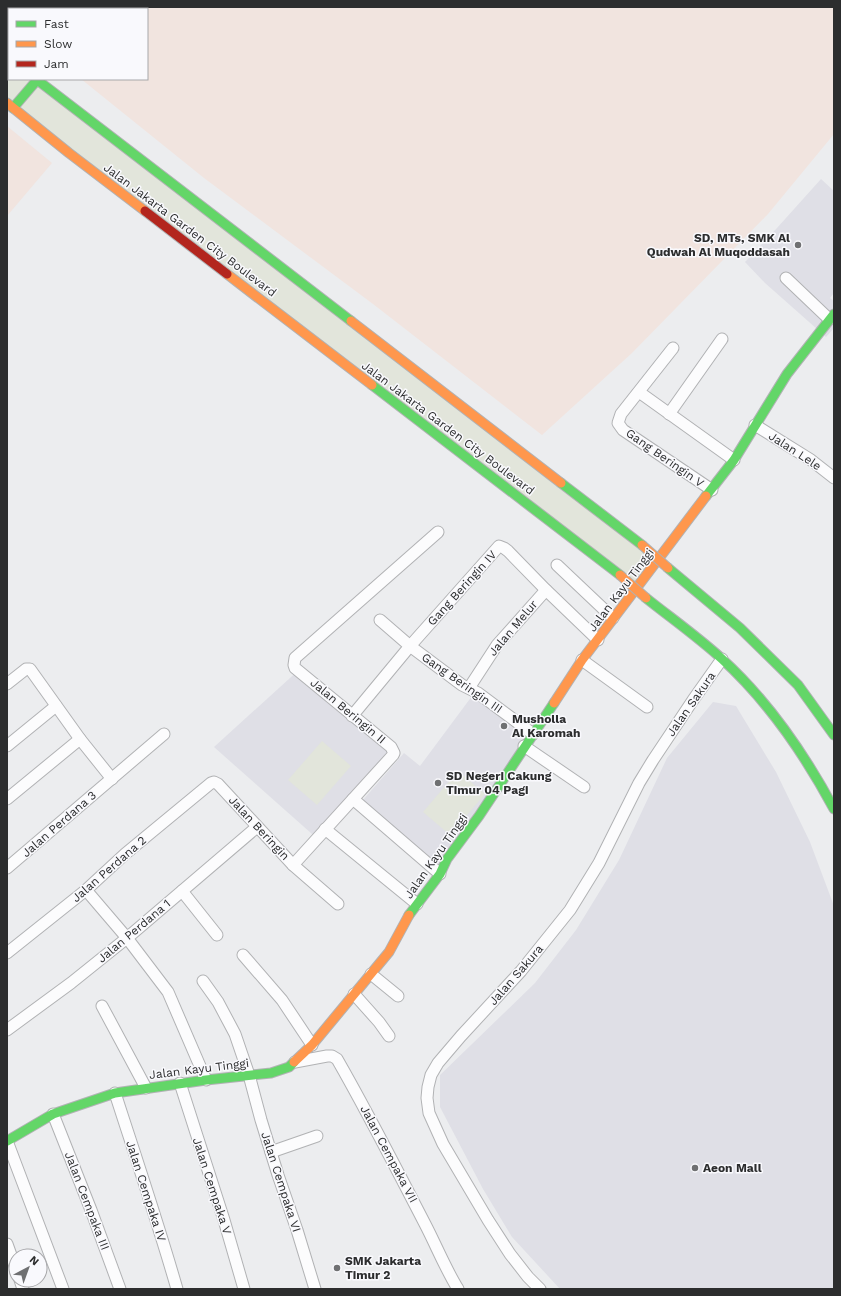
<svg xmlns="http://www.w3.org/2000/svg" width="841" height="1296" viewBox="0 0 841 1296" font-family="'Work Sans',sans-serif">
  <style>
    .built { fill: #dfdfe6 }
    .industrial { fill: #f1e4df }
    .green { fill: #e2e5db }
    .lines { fill: none; stroke-linecap: round; stroke-linejoin: round }
    .street-casing { stroke: #b1b2b4; stroke-width: 13 }
    .fast-casing { stroke: #b1b2b4; stroke-width: 11 }
    .slow-casing { stroke: #b1b2b4; stroke-width: 11 }
    .jam-casing { stroke: #b1b2b4; stroke-width: 11 }
    .street { stroke: #fcfcfd; stroke-width: 11 }
    .fast { stroke: #63d668; stroke-width: 9 }
    .slow { stroke: #ff974d; stroke-width: 9 }
    .jam { stroke: #b3261e; stroke-width: 9 }
    .slow-bridge-casing { stroke: #b1b2b4; stroke-width: 11; stroke-linecap: butt }
    .slow-bridge { stroke: #ff974d; stroke-width: 9 }
    .poi-dot { fill: #6f7072; stroke: #f9f9fd; stroke-width: 1.5 }
    .labels { text-anchor: middle; dominant-baseline: central; stroke-width: 3; stroke-linejoin: round; paint-order: stroke }
    .street-label { font-size: 12px; fill: #2c2d2e; stroke: #f9f9fd }
    .poi-label { font-size: 12px; font-weight: bold; fill: #2c2d2e; stroke: #f9f9fd; text-anchor: start }
  </style>
  <rect width="100%" height="100%" fill="#ecedef"/>
  <!-- built -->
  <g class="built">
    <path d="M 821,179 L 834,191 L 834,293 L 830,298 L 834,301 L 834,328 L 826,337 L 765,283 L 745,262 L 777,228 Z"/>
    <path d="M 301,668 L 400,751 L 321,842 L 214,747 Z"/>
    <path d="M 478,688 L 534,729 L 441,869 L 363,800 L 404,753 L 420,766 Z"/>
    <path d="M 713,702 L 736,706 L 776,772 L 810,842 L 834,906 L 834,1289 L 560,1289 L 512,1237 L 483,1189 L 440,1107 L 440,1075 L 535,983 L 576,930 L 619,860 L 667,758 Z"/>
  </g>
  <!-- industrial -->
  <g class="industrial">
    <path d="M 7,7 L 834,7 L 834,134 L 768,214 L 632,353 L 542,435 L 373,304 L 204,178 L 81,79 L 147,79 L 147,9 L 9,9 L 9,22 L 7,20 Z"/>
    <path d="M 7,126 L 52,163 L 7,216 Z"/>
  </g>
  <!-- green -->
  <g class="green">
    <path d="M 7,56 L 9,58 L 9,79 L 36,79 L 655,557 L 633,586 L 7,103 Z"/>
    <path d="M 322,741 L 351,766 L 317,805 L 288,780 Z"/>
    <path d="M 458,771 L 485,794 L 450,835 L 423,812 Z"/>
  </g>
  <g class="lines">
    <!-- street casing -->
    <g class="street-casing">
      <g id="street">
        <path d="M 786,278 L 829,319"/>
        <path d="M 673,348 L 621,414 L 618,423 L 623,430 L 712,490"/>
        <path d="M 639,392 L 734,460"/>
        <path d="M 669,414 L 722,339"/>
        <path d="M 755,425 L 811,460 L 834,478"/>
        <path d="M 557,565 L 613,618"/>
        <path d="M 380,620 L 410,646 L 462,685 L 478,693 L 533,734"/>
        <path d="M 582,660 L 647,707"/>
        <path d="M 7,684 L 26,669 L 30,669 L 80,739 L 112,779"/>
        <path d="M 469,688 L 497,645 L 546,590"/>
        <path d="M 352,716 L 410,646 L 499,546 L 504,548 L 508,551 L 546,590 L 598,640"/>
        <path d="M 7,746 L 56,706"/>
        <path d="M 524,746 L 584,787"/>
        <path d="M 7,799 L 80,739"/>
        <path d="M 353,799 L 440,874"/>
        <path d="M 325,829 L 417,904"/>
        <path d="M 293,865 L 338,904"/>
        <path d="M 7,868 L 164,734"/>
        <path d="M 86,890 L 127,938 L 168,992 L 206,1080"/>
        <path d="M 182,891 L 217,935"/>
        <path d="M 7,953 L 86,890 L 125,854 L 211,783 L 214,782 L 218,784 L 293,865 L 393,755 L 394,753 L 391,747 L 295,668 L 294,665 L 295,658 L 438,532"/>
        <path d="M 243,955 L 282,1000 L 312,1045"/>
        <path d="M 371,974 L 398,996"/>
        <path d="M 203,981 L 218,1002 L 235,1034 L 249,1075 L 261,1120 L 278,1175 L 297,1230 L 315,1289"/>
        <path d="M 354,994 L 379,1022 L 389,1036"/>
        <path d="M 102,1006 L 146,1088"/>
        <path d="M 7,1030 L 71,983 L 127,938 L 257,827"/>
        <path d="M 295,1062 L 327,1056 L 332,1056 L 337,1059 C 368,1113 396,1168 425,1224 C 436,1245 445,1268 458,1289"/>
        <path d="M 180,1083 L 224,1220 L 244,1289"/>
        <path d="M 115,1093 C 136,1158 158,1223 177,1289"/>
        <path d="M 53,1114 L 91,1210 L 120,1289"/>
        <path d="M 7,1141 L 63,1289"/>
        <path d="M 271,1152 L 317,1136"/>
        <path d="M 7,1244 L 16,1269"/>
        <path d="M 20,1280 L 23,1289"/>
        <path d="M 540,1289 L 528,1277 L 510,1254 L 488,1220 L 443,1144 L 429,1113 L 427,1098 L 428,1087 L 431,1075 L 438,1063 L 461,1036 L 521,971 L 570,910 L 599,863 L 639,783 L 653,760 L 693,700 L 722,659"/>
      </g>
    </g>
    <!-- fast casing -->
    <g class="fast-casing">
      <g id="fast">
        <path d="M 36,79 L 351,321"/>
        <path d="M 13,108 L 37,80"/>
        <path d="M 372,385 L 620,575"/>
        <path d="M 561,483 L 642,545"/>
        <path d="M 706,496 L 734,460 L 787,374 L 834,314"/>
        <path d="M 668,568 L 740,628 L 798,685 L 834,735"/>
        <path d="M 646,598 C 671,618 698,637 722,659 C 767,700 805,755 834,809"/>
        <path d="M 409,915 L 440,874 L 447,859 L 479,816 L 554,703"/>
        <path d="M 7,1141 L 53,1114 L 115,1093 L 206,1080 L 271,1073 L 289,1067 L 294,1062"/>
      </g>
    </g>
    <!-- slow casing -->
    <g class="slow-casing">
      <g id="slow">
        <path d="M 7,56 L 9,58"/>
        <path d="M 7,103 L 69,153 L 145,211"/>
        <path d="M 227,274 L 372,385"/>
        <path d="M 351,321 L 561,483"/>
        <path d="M 554,703 L 582,660 L 706,496"/>
        <path d="M 294,1062 L 312,1045 L 389,952 L 409,915"/>
      </g>
    </g>
    <!-- jam casing -->
    <g class="jam-casing">
      <path id="jam" d="M 145,211 L 227,274"/>
    </g>
    <!-- street -->
    <use href="#street" class="street"/>
    <!-- fast -->
    <use href="#fast" class="fast"/>
    <!-- slow -->
    <use href="#slow" class="slow"/>
    <!-- jam -->
    <use href="#jam" class="jam"/>
    <!-- slow-bridge casing -->
    <g class="slow-bridge-casing">
      <g id="slow-bridge">
        <path d="M 642,545 L 668,568"/>
        <path d="M 620,575 L 646,598"/>
      </g>
    </g>
    <!-- slow-bridge -->
    <use href="#slow-bridge" class="slow-bridge"/>
  </g>
  <!-- markers -->
  <g class="poi-dot">
    <circle cx="798" cy="245" r="4"/>
    <circle cx="504" cy="726" r="4"/>
    <circle cx="438" cy="783" r="4"/>
    <circle cx="695" cy="1168" r="4"/>
    <circle cx="337" cy="1268" r="4"/>
  </g>
  <g class="labels">
    <!-- street labels -->
    <g class="street-label">
      <text transform="translate(190 230) rotate(37)">Jalan Jakarta Garden City Boulevard</text>
      <text transform="translate(448 428) rotate(37)">Jalan Jakarta Garden City Boulevard</text>
      <text transform="translate(795 451) rotate(33)">Jalan Lele</text>
      <text transform="translate(665 458) rotate(35)">Gang Beringin V</text>
      <text transform="translate(462 588) rotate(-48)">Gang Beringin IV</text>
      <text transform="translate(621 590) rotate(-53)">Jalan Kayu Tinggi</text>
      <text transform="translate(513 628) rotate(-50)">Jalan Melur</text>
      <text transform="translate(462 683) rotate(35)">Gang Beringin III</text>
      <text transform="translate(691 704) rotate(-55)">Jalan Sakura</text>
      <text transform="translate(348 711) rotate(40)">Jalan Beringin II</text>
      <text transform="translate(59 824) rotate(-41)">Jalan Perdana 3</text>
      <text transform="translate(259 828) rotate(47)">Jalan Beringin</text>
      <text transform="translate(436 856) rotate(-55)">Jalan Kayu Tinggi</text>
      <text transform="translate(109 869) rotate(-41)">Jalan Perdana 2</text>
      <text transform="translate(134 931) rotate(-40)">Jalan Perdana 1</text>
      <text transform="translate(516 975) rotate(-49)">Jalan Sakura</text>
      <text transform="translate(199 1069) rotate(-7)">Jalan Kayu Tinggi</text>
      <text transform="translate(389 1154) rotate(62)">Jalan Cempaka VII</text>
      <text transform="translate(281 1182) rotate(72)">Jalan Cempaka VI</text>
      <text transform="translate(212 1186) rotate(72)">Jalan Cempaka V</text>
      <text transform="translate(146 1191) rotate(72)">Jalan Cempaka IV</text>
      <text transform="translate(87 1201) rotate(69)">Jalan Cempaka III</text>
    </g>
    <!-- poi labels -->
    <g class="poi-label">
      <text x="790" y="238" text-anchor="end">SD, MTs, SMK Al<tspan x="790" dy="14">Qudwah Al Muqoddasah</tspan></text>
      <text x="512" y="719">Musholla<tspan x="512" dy="14">Al Karomah</tspan></text>
      <text x="446" y="776">SD Negeri Cakung<tspan x="446" dy="14">Timur 04 Pagi</tspan></text>
      <text x="703" y="1168">Aeon Mall</text>
      <text x="345" y="1261">SMK Jakarta<tspan x="345" dy="14">Timur 2</tspan></text>
    </g>
  </g>
  <!-- border -->
  <rect width="841" height="1296" fill="none" stroke="#2c2d2e" stroke-width="16"/>
  <!-- legend -->
  <rect x="8" y="8" width="140" height="72" fill="#f9f9fd" stroke="#a7a7aa"/>
  <rect x="16" y="21" width="20" height="6" fill="#63d668" stroke="#a7a7aa"/>
  <text x="44" y="28" font-size="12" fill="#2c2d2e">Fast</text>
  <rect x="16" y="41" width="20" height="6" fill="#ff974d" stroke="#a7a7aa"/>
  <text x="44" y="48" font-size="12" fill="#2c2d2e">Slow</text>
  <rect x="16" y="61" width="20" height="6" fill="#b3261e" stroke="#a7a7aa"/>
  <text x="44" y="68" font-size="12" fill="#2c2d2e">Jam</text>
  <!-- north arrow -->
  <g transform="translate(28 1268) rotate(41)"><circle r="19" fill="#f9f9fd" stroke="#a7a7aa"/>
  <path d="M0-3L7 15L0 10L-7 15Z" fill="#6f7072"/>
  <text y="-6" font-size="11" font-weight="bold" text-anchor="middle" fill="#2c2d2e">N</text>
  </g>
</svg>
